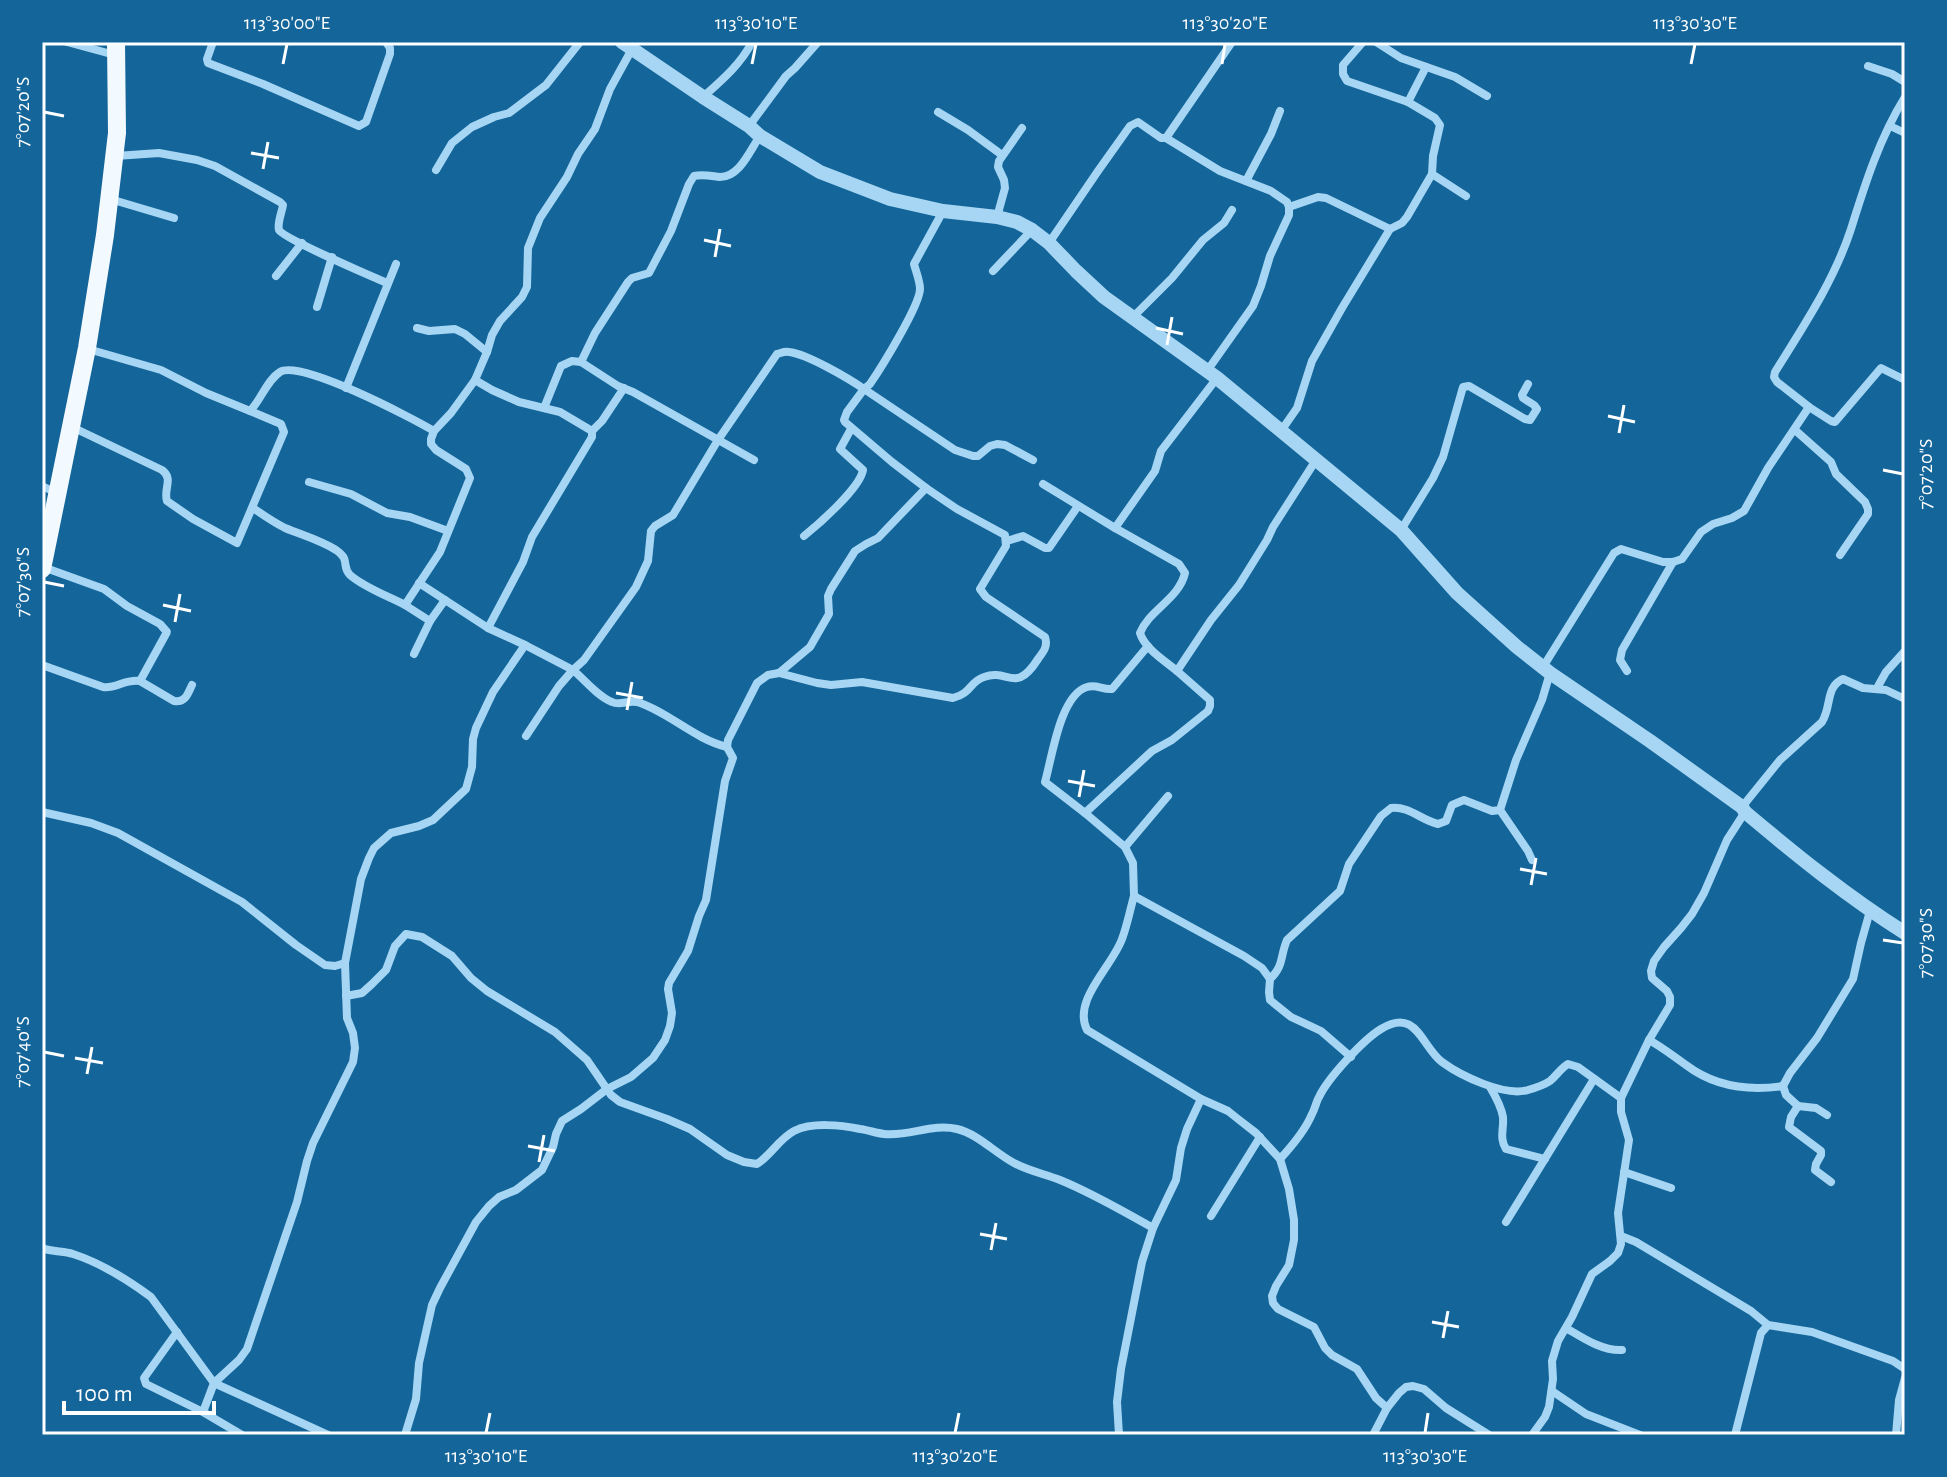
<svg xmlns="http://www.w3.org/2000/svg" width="1947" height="1477" viewBox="0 0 1947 1477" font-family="'Alegreya Sans',sans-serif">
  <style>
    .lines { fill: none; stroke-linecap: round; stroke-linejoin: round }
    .minor { stroke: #a6d6f3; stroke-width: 8 }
    .tertiary { stroke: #a6d6f3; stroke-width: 14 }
    .primary { stroke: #f3faff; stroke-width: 18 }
    .ticks { fill: none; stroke: #fff; stroke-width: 3 }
    .neatline { fill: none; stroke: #fff; stroke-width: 3 }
    .ticks-label { font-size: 20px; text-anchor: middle; fill: #fff }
  </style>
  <rect width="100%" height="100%" fill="#13659a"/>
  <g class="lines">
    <!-- minor -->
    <g class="minor">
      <path d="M 67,42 L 115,55"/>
      <path d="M 213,42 L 207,59 L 208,63 L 263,84 L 359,126 L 366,122 L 390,54 L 390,48 L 386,42"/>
      <path d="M 1363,42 L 1343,65 L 1343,74 L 1347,81 L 1408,102"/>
      <path d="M 1376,42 L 1401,58 L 1455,77 L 1487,96"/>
      <path d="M 1868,66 L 1892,74 L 1905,82"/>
      <path d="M 1426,67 L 1408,102 L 1435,118 L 1440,125 L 1433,156 L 1432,174 L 1466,196"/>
      <path d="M 703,97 C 721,81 741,64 752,42"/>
      <path d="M 938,112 L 968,130 L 1002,155"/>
      <path d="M 749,126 L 786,76 L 795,68 L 818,42"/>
      <path d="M 1890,126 L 1905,133"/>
      <path d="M 1166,138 L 1220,171 L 1271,191 L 1287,202 L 1289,207 L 1289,215 L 1270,256 L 1261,286 L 1253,306 L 1207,371"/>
      <path d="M 116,156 L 159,153 L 197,160 L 215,166 L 280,202 L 283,205 C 282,212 277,223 279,230 C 283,238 373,277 387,283"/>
      <path d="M 436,170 L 452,143 L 472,127 L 494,117 L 509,113 L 546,85 L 580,42"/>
      <path d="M 1246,181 L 1271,134 L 1280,111"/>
      <path d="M 110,199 L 174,218"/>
      <path d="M 997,217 L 1005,188 L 1004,180 L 998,167 L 999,161 L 1022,128"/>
      <path d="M 1390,229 L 1402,223 L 1407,217 L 1432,174"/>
      <path d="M 1049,243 L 1098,171 L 1130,126 L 1138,122 L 1161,138 L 1166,138 L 1232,42"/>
      <path d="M 993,271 L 1032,230"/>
      <path d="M 276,276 L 302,243"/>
      <path d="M 317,307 L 332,257"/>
      <path d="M 1133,317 L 1172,278 L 1203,240 L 1224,223 L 1232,210"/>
      <path d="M 417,328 L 429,331 L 455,329 L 465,334 L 487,352"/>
      <path d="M 88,349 L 161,370 L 206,393 L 250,411 C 261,400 267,380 280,372 C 300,359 412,418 434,431"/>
      <path d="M 581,362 L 618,386 L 633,392 L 754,460"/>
      <path d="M 475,380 L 492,390 L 519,402 L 560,412 L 592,431"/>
      <path d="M 346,388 L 396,264"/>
      <path d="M 1809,407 L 1831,421 L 1835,422 L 1881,368 L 1905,380"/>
      <path d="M 544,408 L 561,366 L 572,361 L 581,362 L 595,333 L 628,282 L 632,278 L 649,273 L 671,231 L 689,184 L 694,176 C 703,174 711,176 720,177 C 740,177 750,150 760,136"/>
      <path d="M 72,427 L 162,470 C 174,479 163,489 167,501 L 193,519 L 237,543 L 284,432 L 281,424 L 250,411"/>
      <path d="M 1795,430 L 1831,462 L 1836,474 L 1865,502 L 1868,509 L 1868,514 L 1840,555"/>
      <path d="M 1281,431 L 1297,408 L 1312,361 L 1342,308 L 1390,229 L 1326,198 L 1318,197 L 1289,207"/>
      <path d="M 309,482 L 351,494 L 387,513 L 410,517 L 448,531"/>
      <path d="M 1043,484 L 1115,528"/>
      <path d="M 42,486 L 57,493"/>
      <path d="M 253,508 C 263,515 273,522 285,528 C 302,535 320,540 336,550 C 351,560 341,566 350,575 C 365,588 388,596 405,605 L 440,552 L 470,478 L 466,469 L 436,450 L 431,444 L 431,439 L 434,431 L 451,413 L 475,380 L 487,352 L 492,335 L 500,321 L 522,297 L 527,287 L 528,248 L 540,218 L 567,177 L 578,154 L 595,129 L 610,89 L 632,49"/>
      <path d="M 1401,530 L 1433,478 L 1443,457 L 1463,387 L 1469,386 L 1525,419 L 1530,420 L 1537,409 L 1534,405 L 1523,398 L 1522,395 L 1528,384"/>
      <path d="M 804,536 C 819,524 860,488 863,470 L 840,449 L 851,429"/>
      <path d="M 1007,541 L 1023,536 L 1045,548 L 1049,548 L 1078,506"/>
      <path d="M 419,583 L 488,628 L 525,645"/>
      <path d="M 405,605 L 430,621 L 445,600"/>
      <path d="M 488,628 L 523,562 L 532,537 L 592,437 L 592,431 L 602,421 L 624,388"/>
      <path d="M 1148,646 L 1112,689 C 1103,690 1096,684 1087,687 C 1060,695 1052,758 1045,782 L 1085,813 L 1125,847 L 1133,863 L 1134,896 L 1244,956 L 1262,968 L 1270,979 L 1269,992 L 1270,1000 L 1291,1017 L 1321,1031 L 1351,1057"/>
      <path d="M 414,654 L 430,621"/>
      <path d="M 42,665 L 103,687 C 116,689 124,679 140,681 L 167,632 L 160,624 L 127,606 L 104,589 L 43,567"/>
      <path d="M 1543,667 L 1614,553 L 1621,549 L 1663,562 L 1673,562 L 1682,559 L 1701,532 L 1713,524 L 1732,518 L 1744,511 L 1768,468 L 1809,407 L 1777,382 L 1774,377 L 1775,372 C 1803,327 1834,281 1851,229 C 1865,184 1880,137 1905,97"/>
      <path d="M 1177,671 C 1164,660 1145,649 1140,633 C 1149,610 1179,599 1185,573 L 1179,564 L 1115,528 L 1155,471 L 1161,451 L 1217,378"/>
      <path d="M 1627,671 L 1620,660 L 1622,650 L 1673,562"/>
      <path d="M 779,673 L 817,683 L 831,685 L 862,682 L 953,698 C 972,693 969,682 984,677 C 1009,668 1015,695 1038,659 C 1044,651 1048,646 1045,637 L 986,597 L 980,589 L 1006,546 L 1005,535 L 957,509 L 926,488 L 892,462 L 845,422 L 844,420 L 847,412 L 864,389 L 955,450 L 973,456 L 978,456 L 990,446 L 997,444 L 1005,445 L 1033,460"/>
      <path d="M 140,681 L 174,701 C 186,703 188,693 192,685"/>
      <path d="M 1877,688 L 1886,672 L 1905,651"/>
      <path d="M 526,736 L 559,686 L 573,670 C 585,680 597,696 612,702 C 620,706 628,700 637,702 C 669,712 694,739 727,747"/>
      <path d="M 1742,807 L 1780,760 L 1822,722 C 1832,706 1825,687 1843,679 L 1863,688 L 1886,690 L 1905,699"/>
      <path d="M 1500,810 L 1528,851 L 1532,860"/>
      <path d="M 42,812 L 91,823 L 118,833 L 242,902 L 296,945 L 325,965 L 335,966 L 345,963"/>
      <path d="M 1085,813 L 1152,751 L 1172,740 L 1208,711 L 1210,706 L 1210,700 L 1177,671 L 1211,620 L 1239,585 L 1267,540 L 1273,527 L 1316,460"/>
      <path d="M 1125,847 L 1168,796"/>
      <path d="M 1134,896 C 1130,910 1127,926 1122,939 C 1112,967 1072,1000 1087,1030 L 1201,1099"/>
      <path d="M 1270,979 C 1284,966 1280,956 1287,940 L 1340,891 L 1349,864 L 1381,816 L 1391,808 C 1409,806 1421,820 1438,824 L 1446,821 L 1452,805 L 1464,800 L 1492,811 L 1500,810 L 1516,760 L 1542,700 L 1550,673"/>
      <path d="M 346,996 L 362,993 L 372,984 L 386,970 L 395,946 L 406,934 L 422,937 L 452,956 L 471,978 L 487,991 L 555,1032 L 587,1060 L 611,1095 L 620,1102 L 667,1119 L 690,1129 L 727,1155 L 744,1162 L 757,1164 C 771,1155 779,1139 794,1131 C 812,1122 841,1125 860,1129 C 868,1130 876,1133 884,1134 C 909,1137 932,1123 957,1129 C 978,1134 995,1153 1014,1163 C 1029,1171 1045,1174 1060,1180 C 1092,1193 1123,1211 1153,1228"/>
      <path d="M 1649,1040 C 1662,1047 1673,1056 1686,1065 C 1715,1087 1749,1091 1783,1086"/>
      <path d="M 1783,1086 L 1790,1073 L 1817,1038 L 1853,979 L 1861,943 L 1870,911"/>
      <path d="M 1783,1086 L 1786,1095 L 1798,1106 L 1791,1117 L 1789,1127 L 1821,1151 L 1821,1155 L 1816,1164 L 1815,1170 L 1831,1182"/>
      <path d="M 1490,1087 C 1496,1097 1501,1106 1503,1117 C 1504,1129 1499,1138 1506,1149 L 1545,1159"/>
      <path d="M 1798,1106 L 1816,1108 L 1827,1115"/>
      <path d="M 1280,1159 C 1292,1146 1305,1131 1312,1114 C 1315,1109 1316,1102 1319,1097 C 1328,1078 1363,1040 1381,1029 C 1417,1007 1421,1046 1442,1062 C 1461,1076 1505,1097 1528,1090 C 1535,1088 1544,1085 1550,1081 C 1557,1075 1561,1068 1568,1064 L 1578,1067 L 1621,1098"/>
      <path d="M 1624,1172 L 1671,1188"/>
      <path d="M 1211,1216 L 1260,1137"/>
      <path d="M 1506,1222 L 1594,1079"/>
      <path d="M 1621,1236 L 1636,1242 L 1751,1311 L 1768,1325"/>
      <path d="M 42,1248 C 52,1252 63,1251 73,1254 C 101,1263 128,1280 151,1297 L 214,1383 L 328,1435"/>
      <path d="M 1566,1328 C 1583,1338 1602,1351 1622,1350"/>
      <path d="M 177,1332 L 144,1378 L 146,1384 L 203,1412"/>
      <path d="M 1552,1391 L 1586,1414 L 1640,1435"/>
      <path d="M 242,1435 L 203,1412 L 214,1383 L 239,1360 L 247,1349 L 297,1202 L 307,1161 L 313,1143 L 353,1062 L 355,1048 L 353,1033 L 347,1018 L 345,963 L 361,879 L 369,858 L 374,848 L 391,833 L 419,826 L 433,820 L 466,789 L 472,767 L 473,739 L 476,728 L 493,692 L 525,645 L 573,670 L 584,660 L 636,587 L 648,561 L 651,531 L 655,526 L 673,515 L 718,440 L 777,354 C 782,353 784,351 789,352 C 807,354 848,378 864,389 L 870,384 C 881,368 920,305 920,289 C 920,281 916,272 914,264 L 943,211"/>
      <path d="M 405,1435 L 416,1399 L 419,1363 L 432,1305 L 440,1288 L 476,1222 L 489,1206 L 499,1197 L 516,1190 L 542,1170 L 553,1147 L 556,1134 L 562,1121 L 581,1109 L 607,1089 L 631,1077 L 653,1058 L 665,1040 L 670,1026 L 672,1013 L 668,989 L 669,983 L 688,951 L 699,916 L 706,900 L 725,781 L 733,758 L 727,747 L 728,740 L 757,683 L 768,675 L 779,673 L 810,647 L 829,614 L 828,596 L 831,589 L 855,551 L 866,544 L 878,538 L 926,488"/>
      <path d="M 1119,1435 L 1117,1402 L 1121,1369 L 1142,1262 L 1153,1228 L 1176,1180 L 1181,1148 L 1187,1129 L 1201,1099 L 1228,1111 L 1238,1119 L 1256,1133 L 1280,1159 L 1289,1189 L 1294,1220 L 1294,1240 L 1289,1265 L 1276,1286 L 1272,1296 L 1273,1303 L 1278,1309 L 1314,1327 L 1325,1348 L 1332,1355 L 1357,1369 L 1376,1398 L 1387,1408"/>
      <path d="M 1373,1435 L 1387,1408 L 1399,1393 L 1406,1387 L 1413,1386 L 1424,1389 L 1446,1408 L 1489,1435"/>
      <path d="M 1532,1435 L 1545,1417 L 1549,1407 L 1553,1379 L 1552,1361 L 1558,1341 L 1572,1317 L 1592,1274 L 1610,1261 L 1618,1253 L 1621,1244 L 1618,1213 L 1629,1140 L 1621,1112 L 1621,1098 L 1649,1040 L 1670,1005 L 1670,997 L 1667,991 L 1652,978 L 1651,971 L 1654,961 L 1664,947 L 1681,928 L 1692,914 L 1704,893 L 1727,840 L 1745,812"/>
      <path d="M 1735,1435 L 1761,1333 L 1768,1325 L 1812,1332 L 1893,1361 L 1905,1369"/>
      <path d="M 1896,1435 L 1899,1400 L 1905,1378"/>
    </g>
    <!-- tertiary -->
    <path class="tertiary" d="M 622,42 L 703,97 L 749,126 L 760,136 L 820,172 L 890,199 L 943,211 L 997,217 L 1017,222 L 1032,230 L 1049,243 L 1076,271 L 1104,297 L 1217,378 L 1401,530 L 1457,593 L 1517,647 L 1550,673 L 1650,741 L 1742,807 L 1745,812 C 1796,855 1848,897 1905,933"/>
    <!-- primary -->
    <path class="primary" d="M 42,569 L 87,348 L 105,235 L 117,133 L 116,42"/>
  </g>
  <!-- ticks -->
  <path class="ticks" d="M 283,64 L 287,44M 752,64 L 756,44M 1222,64 L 1225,44M 1691,64 L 1695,44M 44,112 L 64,116M 251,153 L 279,158M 263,169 L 268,142M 704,240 L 731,246M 715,257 L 720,229M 1156,328 L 1183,334M 1167,345 L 1172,317M 1608,416 L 1635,422M 1619,433 L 1624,405M 1883,470 L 1903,474M 44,582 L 64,586M 163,605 L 191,611M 175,622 L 180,594M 616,693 L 643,698M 627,710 L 632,682M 1068,781 L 1095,786M 1079,797 L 1084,770M 1520,869 L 1547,874M 1531,885 L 1536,858M 1883,940 L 1903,943M 44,1052 L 64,1056M 75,1058 L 103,1063M 87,1074 L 92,1047M 528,1146 L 555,1151M 539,1162 L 544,1135M 980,1234 L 1007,1239M 991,1250 L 996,1223M 1432,1322 L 1459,1327M 1443,1338 L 1448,1311M 486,1433 L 490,1413M 955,1433 L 959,1413M 1425,1433 L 1428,1413"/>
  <!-- border -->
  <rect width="1947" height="1477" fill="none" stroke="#13659a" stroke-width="88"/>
  <!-- scale -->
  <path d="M64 1401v12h150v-12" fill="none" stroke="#ffffff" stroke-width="4"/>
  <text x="76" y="1401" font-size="24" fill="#ffffff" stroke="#13659a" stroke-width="6" paint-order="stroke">100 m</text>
  <rect x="44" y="44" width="1859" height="1389" class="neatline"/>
  <g class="ticks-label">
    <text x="287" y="29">113°30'00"E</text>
    <text x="756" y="29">113°30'10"E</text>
    <text x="1225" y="29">113°30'20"E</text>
    <text x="1695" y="29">113°30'30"E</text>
    <text transform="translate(22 112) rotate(-90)" y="7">7°07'20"S</text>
    <text transform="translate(1925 474) rotate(-90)" y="7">7°07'20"S</text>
    <text transform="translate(22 582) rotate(-90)" y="7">7°07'30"S</text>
    <text transform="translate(1925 943) rotate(-90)" y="7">7°07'30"S</text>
    <text transform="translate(22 1052) rotate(-90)" y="7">7°07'40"S</text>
    <text x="486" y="1462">113°30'10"E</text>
    <text x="955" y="1462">113°30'20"E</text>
    <text x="1425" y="1462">113°30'30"E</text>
  </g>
</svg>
